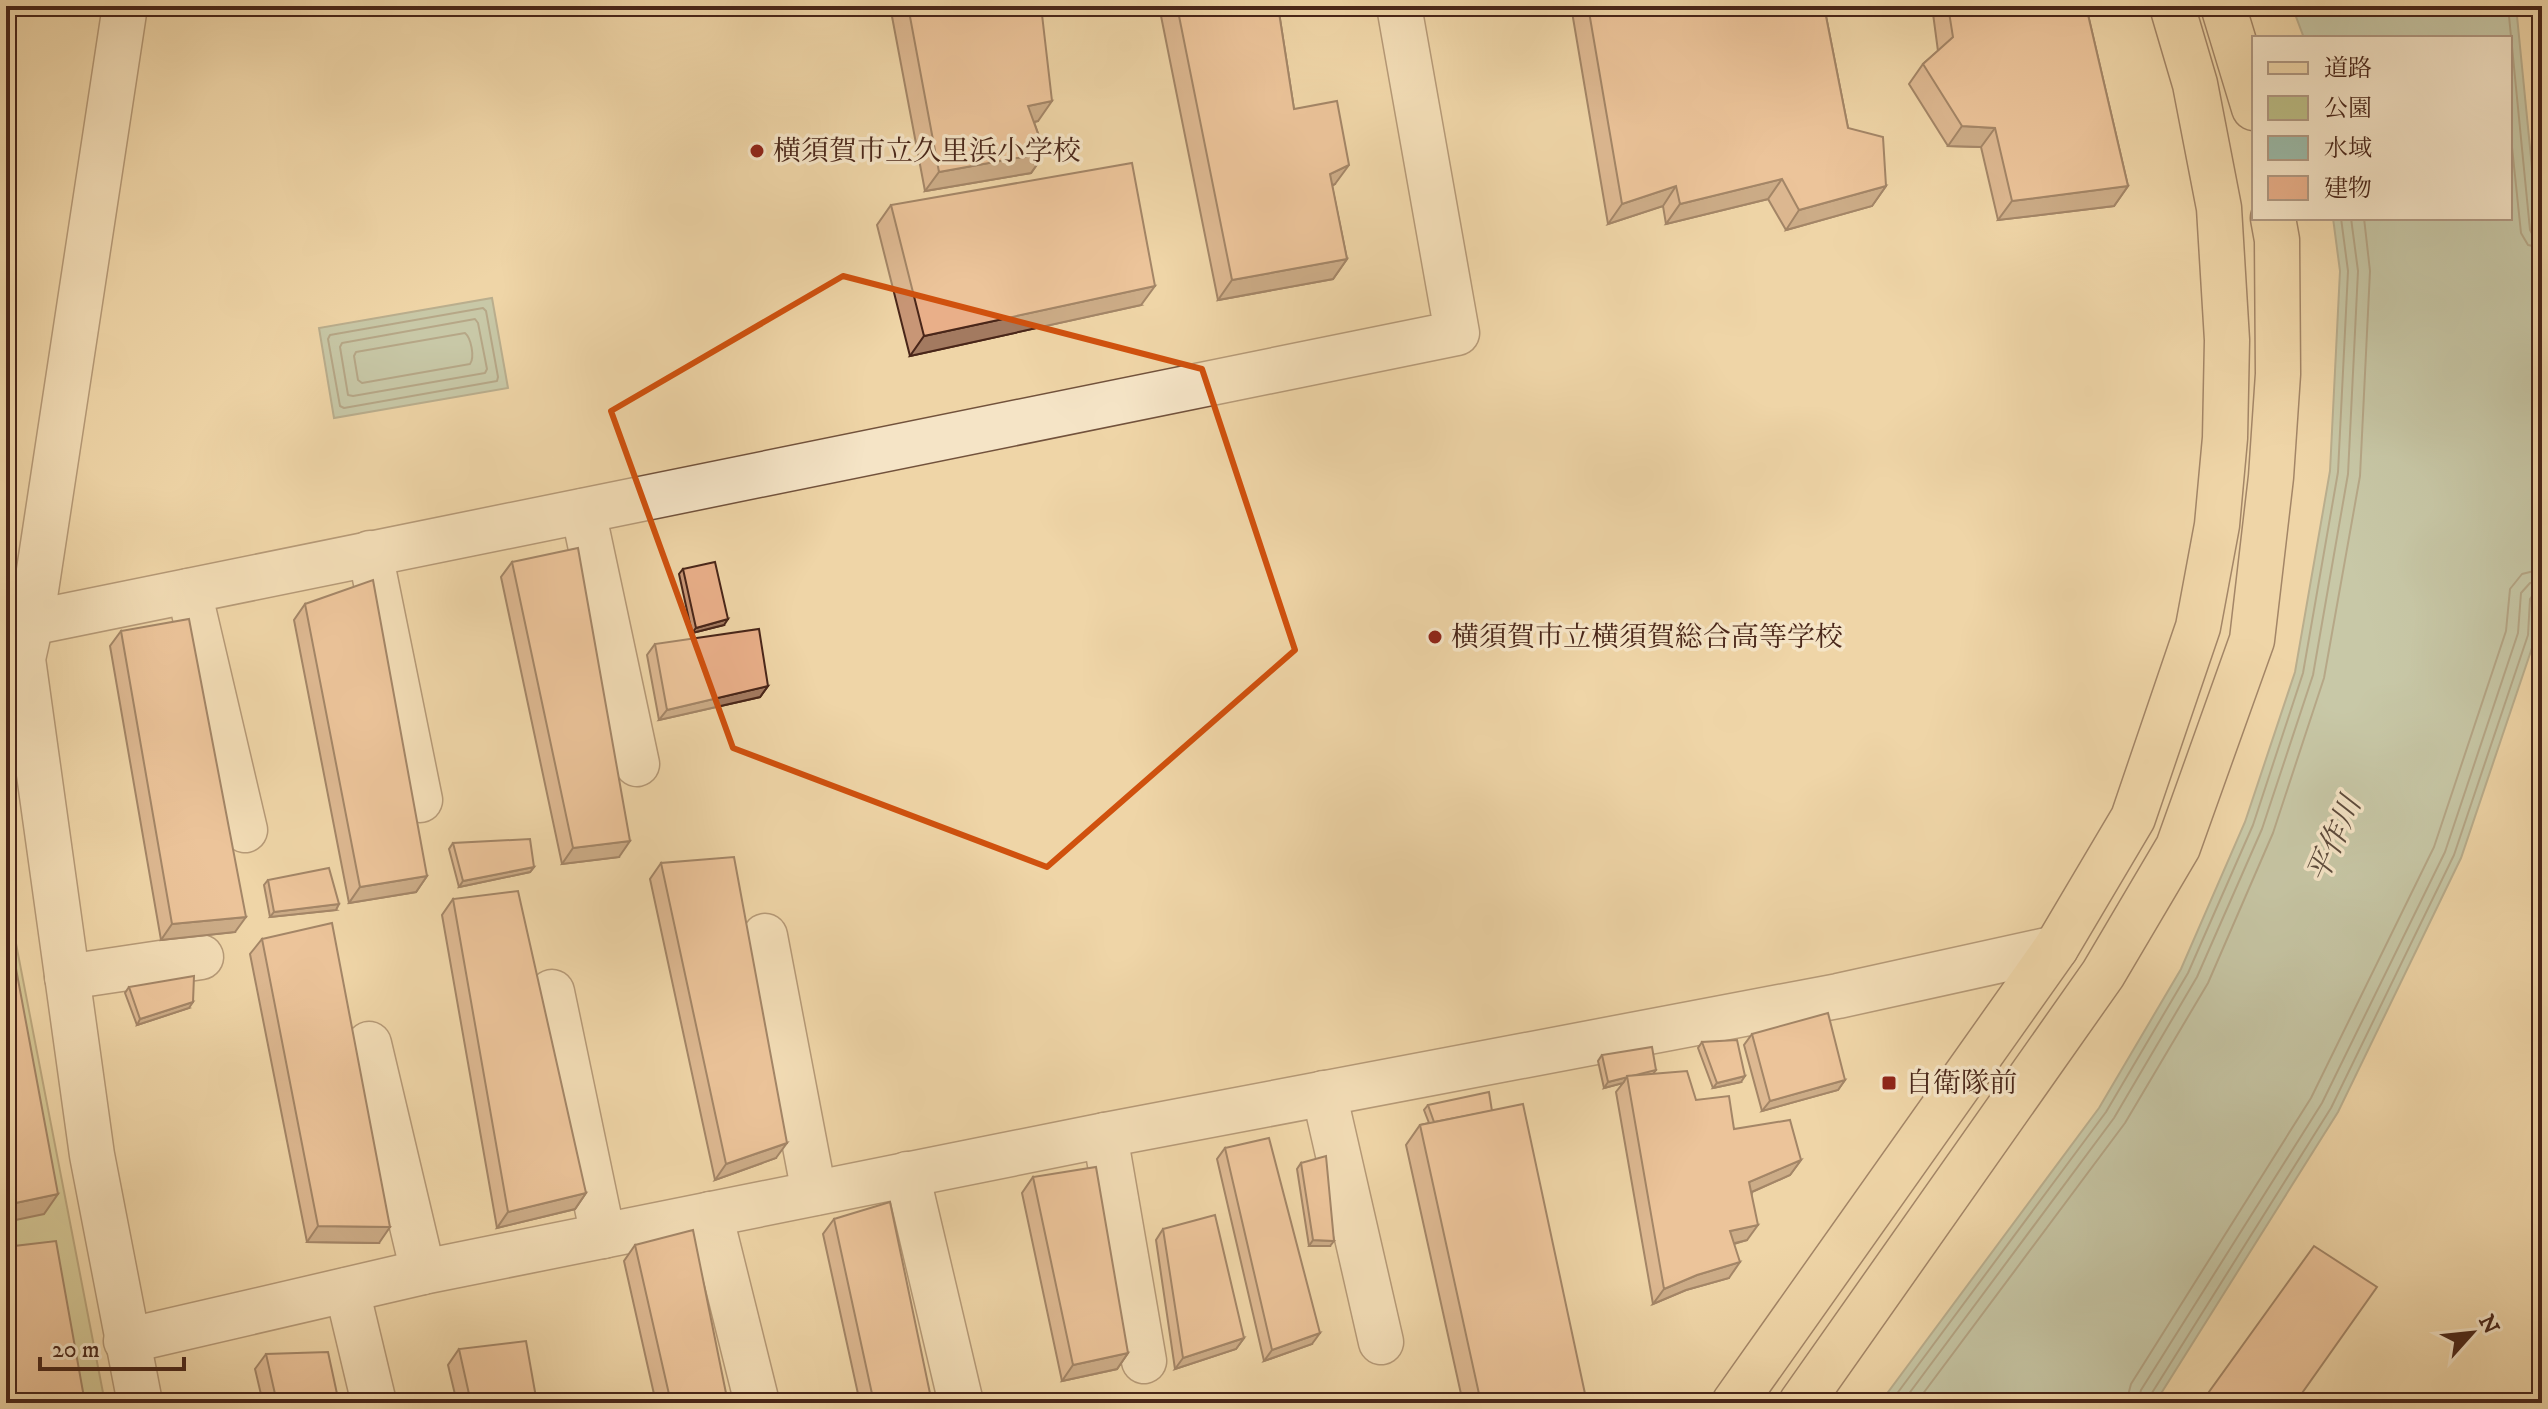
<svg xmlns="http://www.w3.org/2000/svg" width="2548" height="1409" viewBox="0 0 2548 1409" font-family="'IM FELL DW Pica','Noto Serif JP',serif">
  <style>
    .green { fill: #bbbd85; stroke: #82724f; stroke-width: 2 }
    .water { fill: #9ab9a7; stroke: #7a7e6e; stroke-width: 2 }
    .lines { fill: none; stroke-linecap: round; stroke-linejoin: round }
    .shore { stroke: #727060; stroke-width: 2 }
    .minor-casing { stroke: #72523c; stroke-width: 47 }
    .major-casing { stroke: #492619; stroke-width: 47 }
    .minor { stroke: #f5e4c6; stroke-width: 44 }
    .major { stroke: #efd5a7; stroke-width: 44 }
    .wall { fill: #c89676; stroke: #492619; stroke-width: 2 }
    .shaded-wall { fill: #a37a60; stroke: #492619; stroke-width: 2 }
    .building { fill: #e9af89; stroke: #492619; stroke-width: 2 }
    .marked { fill: none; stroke: #d0510e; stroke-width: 6; stroke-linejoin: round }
    .poi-dot { fill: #8f2418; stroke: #f5e4c6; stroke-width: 3 }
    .labels { text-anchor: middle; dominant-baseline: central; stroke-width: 7; stroke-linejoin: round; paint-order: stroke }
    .poi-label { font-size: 28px; fill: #492619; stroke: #f5e4c6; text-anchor: start }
    .water-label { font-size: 30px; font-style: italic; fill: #5d4b3c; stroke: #f5e4c6 }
  </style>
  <rect width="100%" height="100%" fill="#efd5a7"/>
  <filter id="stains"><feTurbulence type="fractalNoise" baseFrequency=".0025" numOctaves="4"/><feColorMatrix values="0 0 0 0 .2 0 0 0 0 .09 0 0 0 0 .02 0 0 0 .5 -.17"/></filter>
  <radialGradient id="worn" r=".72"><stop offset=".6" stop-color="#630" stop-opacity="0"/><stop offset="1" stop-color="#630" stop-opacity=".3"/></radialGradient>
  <!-- green -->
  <path class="green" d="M 6,892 L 105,1403 L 6,1403 Z"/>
  <!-- water -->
  <g class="water">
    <path d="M 2292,6 L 2516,6 L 2542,269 L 2542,518 L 2536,636 L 2461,858 L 2338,1112 L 2155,1403 L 1880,1403 L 2099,1108 L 2181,969 L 2245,822 L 2295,672 L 2330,471 L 2340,271 L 2333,218 L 2510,218 L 2510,38 L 2304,38 Z"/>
    <path d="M 492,298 L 508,388 L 334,418 L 319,328 Z"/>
  </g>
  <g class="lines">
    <!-- shore -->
    <g class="shore">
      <path d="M 2508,6 L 2530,230 L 2534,237 L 2542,238"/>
      <path d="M 2510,128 L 2521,233 L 2528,245 L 2542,248"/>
      <path d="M 483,308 L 486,311 L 498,377 L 497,381 L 344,408 L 340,406 L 328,339 L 330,335 Z"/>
      <path d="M 475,319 L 478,323 L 487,369 L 485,373 L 353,396 L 348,395 L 340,347 L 342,343 Z"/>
      <path d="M 465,333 C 471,338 475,357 470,364 L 362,383 L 358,380 L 354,356 L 356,352 Z"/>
      <path d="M 1890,1403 L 2106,1112 L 2188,973 L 2253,825 L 2303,673 L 2338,472 L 2348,271 L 2341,218"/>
      <path d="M 1902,1403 L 2114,1118 L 2197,977 L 2262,829 L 2313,675 L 2348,474 L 2358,271 L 2351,218"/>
      <path d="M 1916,1403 L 2125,1123 L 2208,983 L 2273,833 L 2324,678 L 2360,476 L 2370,271 L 2364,218"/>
      <path d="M 2126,1403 L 2131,1384 L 2311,1098 L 2434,847 L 2506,631 L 2510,589 L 2522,574 L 2542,569"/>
      <path d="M 2138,1403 L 2141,1390 L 2322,1103 L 2445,852 L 2518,633 L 2521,593 L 2530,583 L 2542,581"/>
      <path d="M 2148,1403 L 2150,1396 L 2331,1108 L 2454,855 L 2528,635 L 2530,599 L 2535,592 L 2542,591"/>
    </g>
    <!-- minor casing -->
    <g class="minor-casing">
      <g id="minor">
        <path d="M 125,6 L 31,623 L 23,659 L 92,1155 L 140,1403"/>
        <path d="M 583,511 L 637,764"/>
        <path d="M 370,553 L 420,800"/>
        <path d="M 189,591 L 245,830"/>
        <path d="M 6,628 L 1457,333 L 1399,6"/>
        <path d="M 765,936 L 814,1193"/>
        <path d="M 67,977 L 201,957"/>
        <path d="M 552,992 L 603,1236"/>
        <path d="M 369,1044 L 423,1272"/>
        <path d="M 1324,1093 L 1381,1342"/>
        <path d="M 1105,1135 L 1144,1361"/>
        <path d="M 907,1174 L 961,1403"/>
        <path d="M 710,1214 L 757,1403"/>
        <path d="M 347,1290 L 374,1403"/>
        <path d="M 126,1341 L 423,1272 L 1105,1135 L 1838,996 L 2056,948"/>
      </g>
    </g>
    <!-- major casing -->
    <g class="major-casing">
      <g id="major">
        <path d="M 2223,6 L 2254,108"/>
        <path d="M 1734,1403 L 2056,948 L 2133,818 L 2198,627 L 2217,525 L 2225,438 L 2227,340 L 2219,208 L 2195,84 L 2172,6"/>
        <path d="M 1801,1403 L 2103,974 L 2178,847 L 2252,640 L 2271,477 L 2278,374 L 2277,240 L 2273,218"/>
      </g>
    </g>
    <!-- minor -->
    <use href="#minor" class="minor"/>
    <!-- major -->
    <use href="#major" class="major"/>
  </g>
  <!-- wall -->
  <g class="wall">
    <path d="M 890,6 L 1041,6 L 1038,121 L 1034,122 L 1045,153 L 1031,173 L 925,191 Z"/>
    <path d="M 1159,6 L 1278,6 L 1294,109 L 1335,184 L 1332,186 L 1347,259 L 1333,279 L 1218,300 Z"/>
    <path d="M 1571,6 L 1824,6 L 1848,128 L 1886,186 L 1872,206 L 1786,230 L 1768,199 L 1666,224 L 1663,206 L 1608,224 Z"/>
    <path d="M 1932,6 L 2086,6 L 2128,186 L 2114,206 L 1998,220 L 1981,147 L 1948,146 L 1909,84 L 1923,64 L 1938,51 Z"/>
    <path d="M 891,205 L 1141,305 L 910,356 L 877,225 Z"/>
    <path d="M 512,562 L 619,857 L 562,864 L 501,577 Z"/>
    <path d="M 683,569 L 724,625 L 692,633 L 679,574 Z"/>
    <path d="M 305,604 L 427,876 L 416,892 L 349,903 L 294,620 Z"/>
    <path d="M 121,631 L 235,932 L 161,940 L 110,646 Z"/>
    <path d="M 655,644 L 768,686 L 760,697 L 659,720 L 647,655 Z"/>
    <path d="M 453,843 L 534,867 L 530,872 L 459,887 L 449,849 Z"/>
    <path d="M 661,863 L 776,1158 L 715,1180 L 650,879 Z"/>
    <path d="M 268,880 L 336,910 L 270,917 L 264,885 Z"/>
    <path d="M 453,899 L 586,1193 L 575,1209 L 497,1228 L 442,915 Z"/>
    <path d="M 262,939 L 379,1243 L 307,1242 L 250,954 Z"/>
    <path d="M 129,987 L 189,1008 L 137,1025 L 125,993 Z"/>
    <path d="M 1752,1034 L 1845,1080 L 1838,1090 L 1762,1111 L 1744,1045 Z"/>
    <path d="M 1702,1042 L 1741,1082 L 1713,1088 L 1698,1048 Z"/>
    <path d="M 1602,1055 L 1656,1070 L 1653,1074 L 1696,1100 L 1734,1129 L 1801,1160 L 1790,1175 L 1752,1192 L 1747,1240 L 1734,1244 L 1729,1278 L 1686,1290 L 1653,1304 L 1616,1092 L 1623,1083 L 1604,1088 L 1598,1061 Z"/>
    <path d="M 1428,1105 L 1492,1111 L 1587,1403 L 1463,1403 L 1406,1145 L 1420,1125 L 1429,1123 L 1424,1110 Z"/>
    <path d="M 1225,1148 L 1312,1344 L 1264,1361 L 1217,1159 Z"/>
    <path d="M 1301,1163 L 1330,1246 L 1309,1246 L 1297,1169 Z"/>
    <path d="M 1033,1177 L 1128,1353 L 1117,1369 L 1062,1381 L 1022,1193 Z"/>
    <path d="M 834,1219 L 932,1403 L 860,1403 L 823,1234 Z"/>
    <path d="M 1163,1229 L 1244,1338 L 1236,1349 L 1175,1369 L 1156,1240 Z"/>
    <path d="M 635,1245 L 728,1403 L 656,1403 L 624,1261 Z"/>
    <path d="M 459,1349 L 537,1403 L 457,1403 L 448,1365 Z"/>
    <path d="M 266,1354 L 339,1403 L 263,1403 L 255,1369 Z"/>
  </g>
  <!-- shaded-wall -->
  <g class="shaded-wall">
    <path d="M 1052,101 L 1038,121 L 1014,126 L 1028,106 Z"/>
    <path d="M 1962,126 L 1995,128 L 1981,147 L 1948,146 Z"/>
    <path d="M 1045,153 L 1031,173 L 925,191 L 939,172 Z"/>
    <path d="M 1349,165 L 1335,184 L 1316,194 L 1330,174 Z"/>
    <path d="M 1782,179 L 1768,199 L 1666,224 L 1680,204 Z"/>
    <path d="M 1676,186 L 1663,206 L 1608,224 L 1622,204 Z"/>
    <path d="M 1886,186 L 1872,206 L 1786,230 L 1799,210 Z"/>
    <path d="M 2128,186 L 2114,206 L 1998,220 L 2012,201 Z"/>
    <path d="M 1347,259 L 1333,279 L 1218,300 L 1232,280 Z"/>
    <path d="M 1155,286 L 1141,305 L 910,356 L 924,336 Z"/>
    <path d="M 728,619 L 724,625 L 692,633 L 696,628 Z"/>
    <path d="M 768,686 L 760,697 L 659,720 L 667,710 Z"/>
    <path d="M 630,841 L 619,857 L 562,864 L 573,848 Z"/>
    <path d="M 534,867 L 530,872 L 459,887 L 463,881 Z"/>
    <path d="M 427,876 L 416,892 L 349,903 L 360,887 Z"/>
    <path d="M 339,904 L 336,910 L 270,917 L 274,912 Z"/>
    <path d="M 246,917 L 235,932 L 161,940 L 172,924 Z"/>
    <path d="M 193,1002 L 189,1008 L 137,1025 L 140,1019 Z"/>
    <path d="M 1745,1076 L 1741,1082 L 1713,1088 L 1717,1083 Z"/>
    <path d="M 1627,1077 L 1623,1083 L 1604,1088 L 1608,1082 Z"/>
    <path d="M 1845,1080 L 1838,1090 L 1762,1111 L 1770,1101 Z"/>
    <path d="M 787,1143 L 776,1158 L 715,1180 L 726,1164 Z"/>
    <path d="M 1801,1160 L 1790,1175 L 1738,1198 L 1749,1182 Z"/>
    <path d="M 586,1193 L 575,1209 L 497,1228 L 508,1212 Z"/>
    <path d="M 58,1194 L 44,1214 L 6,1222 L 6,1205 Z"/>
    <path d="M 1758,1225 L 1747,1240 L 1719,1247 L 1730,1231 Z"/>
    <path d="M 318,1226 L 390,1227 L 379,1243 L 307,1242 Z"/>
    <path d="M 1313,1240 L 1334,1241 L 1330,1246 L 1309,1246 Z"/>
    <path d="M 1740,1262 L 1729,1278 L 1686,1290 L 1653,1304 L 1664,1289 L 1697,1275 Z"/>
    <path d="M 1320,1333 L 1312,1344 L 1264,1361 L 1272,1350 Z"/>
    <path d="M 1244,1338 L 1236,1349 L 1175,1369 L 1183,1358 Z"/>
    <path d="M 1128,1353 L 1117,1369 L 1062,1381 L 1073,1365 Z"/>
  </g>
  <!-- building -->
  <g class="building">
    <path d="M 908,6 L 1041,6 L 1052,101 L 1028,106 L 1045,153 L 939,172 Z"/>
    <path d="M 1177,6 L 1278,6 L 1294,109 L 1337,101 L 1349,165 L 1330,174 L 1347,259 L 1232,280 Z"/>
    <path d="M 1588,6 L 1824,6 L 1848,128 L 1883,137 L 1886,186 L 1799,210 L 1782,179 L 1680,204 L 1676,186 L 1622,204 Z"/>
    <path d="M 1948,6 L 2086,6 L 2128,186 L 2012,201 L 1995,128 L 1962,126 L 1923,64 L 1953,37 Z"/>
    <path d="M 1132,163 L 1155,286 L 924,336 L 891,205 Z"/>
    <path d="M 578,548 L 630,841 L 573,848 L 512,562 Z"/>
    <path d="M 715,562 L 728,619 L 696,628 L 683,569 Z"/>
    <path d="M 373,580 L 427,876 L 360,887 L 305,604 Z"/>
    <path d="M 189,619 L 246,917 L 172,924 L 121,631 Z"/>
    <path d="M 759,629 L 768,686 L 667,710 L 655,644 Z"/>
    <path d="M 530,839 L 534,867 L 463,881 L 453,843 Z"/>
    <path d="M 734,857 L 787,1143 L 726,1164 L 661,863 Z"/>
    <path d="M 329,868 L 339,904 L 274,912 L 268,880 Z"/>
    <path d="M 518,891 L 586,1193 L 508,1212 L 453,899 Z"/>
    <path d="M 6,915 L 58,1194 L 6,1205 Z"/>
    <path d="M 332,923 L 390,1227 L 318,1226 L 262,939 Z"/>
    <path d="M 194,976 L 193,1002 L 140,1019 L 129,987 Z"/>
    <path d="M 1828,1013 L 1845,1080 L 1770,1101 L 1752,1034 Z"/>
    <path d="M 1737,1040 L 1745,1076 L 1717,1083 L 1702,1042 Z"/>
    <path d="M 1652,1047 L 1656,1070 L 1608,1082 L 1602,1055 Z"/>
    <path d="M 1687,1071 L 1696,1100 L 1729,1096 L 1734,1129 L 1790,1120 L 1801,1160 L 1749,1182 L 1758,1225 L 1730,1231 L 1740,1262 L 1697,1275 L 1664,1289 L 1627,1076 Z"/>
    <path d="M 1489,1092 L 1492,1111 L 1434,1122 L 1428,1105 Z"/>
    <path d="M 1523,1104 L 1587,1403 L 1481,1403 L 1420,1125 Z"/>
    <path d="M 1269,1138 L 1320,1333 L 1272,1350 L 1225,1148 Z"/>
    <path d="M 1326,1156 L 1334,1241 L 1313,1240 L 1301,1163 Z"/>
    <path d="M 1096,1167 L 1128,1353 L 1073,1365 L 1033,1177 Z"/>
    <path d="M 890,1202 L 932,1403 L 874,1403 L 834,1219 Z"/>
    <path d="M 1215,1215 L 1244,1338 L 1183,1358 L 1163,1229 Z"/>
    <path d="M 693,1230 L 728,1403 L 671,1403 L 635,1245 Z"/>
    <path d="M 56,1241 L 85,1403 L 6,1403 L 6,1247 Z"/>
    <path d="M 2314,1246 L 2377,1287 L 2295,1403 L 2201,1403 Z"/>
    <path d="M 526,1341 L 537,1403 L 471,1403 L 459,1349 Z"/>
    <path d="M 328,1352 L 339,1403 L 277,1403 L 266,1354 Z"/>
  </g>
  <!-- marked area -->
  <path d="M0 0H2548V1409H0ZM 843,276 L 1202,369 L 1295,650 L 1047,867 L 733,748 L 611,411 Z" fill="#efd5a7" fill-opacity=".55" fill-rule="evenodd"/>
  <path class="marked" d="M 843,276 L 1202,369 L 1295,650 L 1047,867 L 733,748 L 611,411 Z"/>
  <!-- markers -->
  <g class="poi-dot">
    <circle cx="757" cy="151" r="8"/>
    <circle cx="1435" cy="637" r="8"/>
    <rect x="1881" y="1075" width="16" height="16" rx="4"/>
  </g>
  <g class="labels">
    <!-- poi labels -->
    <g class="poi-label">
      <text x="773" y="151">横須賀市立久里浜小学校</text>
      <text x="1451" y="637">横須賀市立横須賀総合高等学校</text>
      <text x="1905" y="1083">自衛隊前</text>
    </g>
    <!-- water labels -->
    <g class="water-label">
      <text transform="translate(2335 840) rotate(-66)">平作川</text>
    </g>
  </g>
  <!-- margin -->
  <rect width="2548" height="1409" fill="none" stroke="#efd5a7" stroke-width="32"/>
  <rect x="8" y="8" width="2532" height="1393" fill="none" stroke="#492619" stroke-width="4"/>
  <rect x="16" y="16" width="2516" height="1377" fill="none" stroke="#492619" stroke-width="2"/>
  <!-- legend -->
  <rect x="2252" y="36" width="260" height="184" fill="#f5e4c6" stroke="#b09881" stroke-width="2"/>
  <rect x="2268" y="62" width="40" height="12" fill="#efd5a7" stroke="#b09881" stroke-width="2"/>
  <text x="2324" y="76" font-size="24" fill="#492619">道路</text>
  <rect x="2268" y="96" width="40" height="24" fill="#bbbd85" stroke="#b09881" stroke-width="2"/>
  <text x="2324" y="116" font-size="24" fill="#492619">公園</text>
  <rect x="2268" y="136" width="40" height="24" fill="#9ab9a7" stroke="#b09881" stroke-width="2"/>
  <text x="2324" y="156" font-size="24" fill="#492619">水域</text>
  <rect x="2268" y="176" width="40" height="24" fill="#e9af89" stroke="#b09881" stroke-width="2"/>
  <text x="2324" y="196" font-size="24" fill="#492619">建物</text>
  <!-- north arrow -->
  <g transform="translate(2472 1333) rotate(63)" stroke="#f5e4c6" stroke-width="6" paint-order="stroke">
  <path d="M0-6L14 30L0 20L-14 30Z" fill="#492619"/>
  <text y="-12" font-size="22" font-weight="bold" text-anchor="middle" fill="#492619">N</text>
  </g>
  <!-- scale -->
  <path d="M40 1357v12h144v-12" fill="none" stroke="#492619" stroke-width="4"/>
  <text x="52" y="1357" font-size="24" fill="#492619" stroke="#f5e4c6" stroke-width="6" paint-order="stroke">20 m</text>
  <rect width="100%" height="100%" filter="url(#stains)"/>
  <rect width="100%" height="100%" fill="url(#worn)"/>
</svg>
